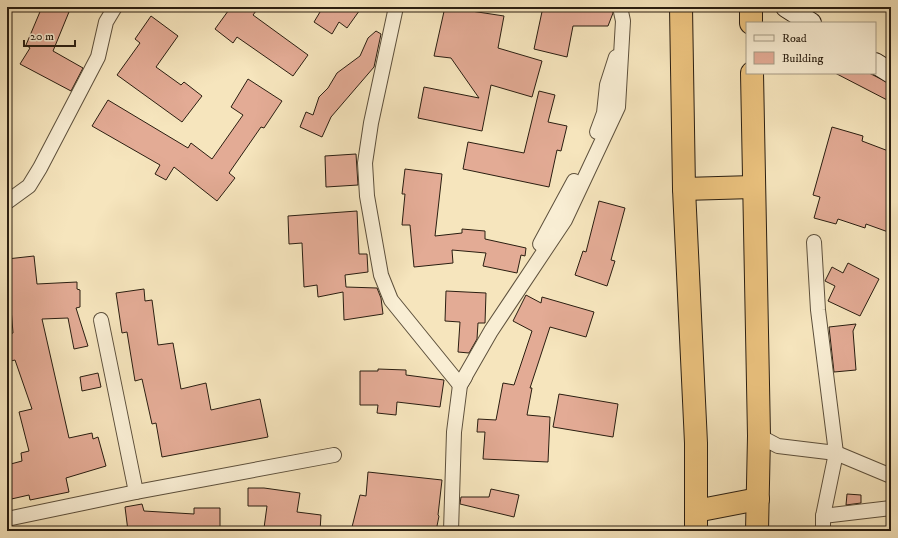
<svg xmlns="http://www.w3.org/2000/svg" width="898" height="538" viewBox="0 0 898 538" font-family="'IM FELL DW Pica',serif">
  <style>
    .building { fill: #e3ab95; stroke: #2a1e11 }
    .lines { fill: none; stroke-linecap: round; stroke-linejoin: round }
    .street-casing { stroke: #5d503c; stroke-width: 16 }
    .secondary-casing { stroke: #2a1e11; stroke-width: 22 }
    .highway-casing { stroke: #2a1e11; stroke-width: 24 }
    .street { stroke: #f9eed4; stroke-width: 14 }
    .secondary { stroke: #f9eed4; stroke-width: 20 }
    .highway { stroke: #ebc27e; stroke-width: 22 }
  </style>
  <rect width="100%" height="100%" fill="#f6e5bd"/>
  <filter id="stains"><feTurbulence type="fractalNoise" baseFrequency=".005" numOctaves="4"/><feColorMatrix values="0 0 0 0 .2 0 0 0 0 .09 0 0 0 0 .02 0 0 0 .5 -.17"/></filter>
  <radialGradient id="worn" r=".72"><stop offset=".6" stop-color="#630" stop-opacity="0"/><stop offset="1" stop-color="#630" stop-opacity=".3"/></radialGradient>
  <!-- building -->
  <g class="building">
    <path d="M 42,7 L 71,7 L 53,51 L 83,68 L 71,91 L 20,64 L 30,48 L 26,45 Z"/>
    <path d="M 231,7 L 259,7 L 253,15 L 308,55 L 293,76 L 237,37 L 233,43 L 215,29 Z"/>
    <path d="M 323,7 L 362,7 L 347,28 L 339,22 L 332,34 L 314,22 Z"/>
    <path d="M 445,7 L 504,16 L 498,48 L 542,61 L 532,97 L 491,85 L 482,131 L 418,118 L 424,87 L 479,98 L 451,58 L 434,56 Z"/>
    <path d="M 543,7 L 612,7 L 613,13 L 608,26 L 573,26 L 567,57 L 534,49 Z"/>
    <path d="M 151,16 L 178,36 L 156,67 L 181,85 L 184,82 L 202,96 L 182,122 L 117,75 L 140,43 L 135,39 Z"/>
    <path d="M 376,31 L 381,34 L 374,67 L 331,117 L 322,137 L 300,127 L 306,112 L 313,115 L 319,97 L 328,88 L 337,73 L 360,56 L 368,38 Z"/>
    <path d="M 835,73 L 869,73 L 891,84 L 891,102 Z"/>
    <path d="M 248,79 L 282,101 L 264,128 L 261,127 L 229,173 L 235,178 L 217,201 L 174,167 L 166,180 L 155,174 L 160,165 L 92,126 L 108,100 L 188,148 L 191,143 L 212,159 L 243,115 L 231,107 Z"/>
    <path d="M 539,91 L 555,95 L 548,122 L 567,126 L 561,151 L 557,150 L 549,187 L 463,169 L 468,142 L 524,153 Z"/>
    <path d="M 832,127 L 863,136 L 862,141 L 891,152 L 891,233 L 866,224 L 865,228 L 838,219 L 836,224 L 814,218 L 820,197 L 813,195 Z"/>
    <path d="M 356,154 L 358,185 L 326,187 L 325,156 Z"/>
    <path d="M 405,169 L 442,174 L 435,236 L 462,233 L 462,229 L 485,231 L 485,239 L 526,248 L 525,256 L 521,255 L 517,273 L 483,266 L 486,253 L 452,250 L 453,263 L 414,267 L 410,225 L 402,225 L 405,194 L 402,194 Z"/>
    <path d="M 599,201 L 625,208 L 611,260 L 615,261 L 607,286 L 575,275 L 583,251 L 586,252 Z"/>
    <path d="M 357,211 L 359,254 L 367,254 L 368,272 L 345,275 L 346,287 L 377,288 L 381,298 L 383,314 L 344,320 L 343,292 L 318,297 L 317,285 L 304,287 L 302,243 L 289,244 L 288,216 Z"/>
    <path d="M 34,256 L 37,284 L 77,282 L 77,289 L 80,290 L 80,307 L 76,308 L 88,346 L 74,349 L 68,318 L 42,319 L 69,438 L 92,433 L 93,439 L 98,437 L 106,466 L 66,478 L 69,492 L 30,500 L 29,495 L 7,500 L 7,465 L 22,461 L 21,453 L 29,451 L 19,412 L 32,409 L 15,360 L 7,362 L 7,335 L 13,333 L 7,259 Z"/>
    <path d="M 848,263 L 879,279 L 860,316 L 828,301 L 835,286 L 825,281 L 832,267 L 843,273 Z"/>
    <path d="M 144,289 L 145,301 L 152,300 L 158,345 L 173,343 L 181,389 L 206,383 L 211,410 L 260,399 L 268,437 L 162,457 L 156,423 L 152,424 L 142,379 L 135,381 L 127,332 L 122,333 L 116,293 Z"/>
    <path d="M 446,291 L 486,293 L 485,323 L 478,323 L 477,339 L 469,353 L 458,352 L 460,322 L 445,321 Z"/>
    <path d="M 526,295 L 541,303 L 542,297 L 594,312 L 586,337 L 550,327 L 530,388 L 532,388 L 527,415 L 550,417 L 548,462 L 483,459 L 485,432 L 477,432 L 478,419 L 496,420 L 503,383 L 514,385 L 532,331 L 513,321 Z"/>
    <path d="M 856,324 L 853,331 L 856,370 L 834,372 L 829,327 Z"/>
    <path d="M 378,369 L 406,370 L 406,375 L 444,380 L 440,407 L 397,402 L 396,415 L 377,413 L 378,405 L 360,405 L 360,371 L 378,371 Z"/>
    <path d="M 98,373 L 101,387 L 82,391 L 80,377 Z"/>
    <path d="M 559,394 L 618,404 L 613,437 L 553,427 Z"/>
    <path d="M 368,472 L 442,480 L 438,515 L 439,516 L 436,531 L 351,531 L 360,495 L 366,496 Z"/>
    <path d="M 248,488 L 264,488 L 300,493 L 297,512 L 321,515 L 320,531 L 291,531 L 264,528 L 267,506 L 248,506 Z"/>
    <path d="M 491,489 L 519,495 L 514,517 L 460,504 L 461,497 L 489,497 Z"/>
    <path d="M 847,494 L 861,495 L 861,503 L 846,505 Z"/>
    <path d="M 142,504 L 144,511 L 194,514 L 194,508 L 220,508 L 220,531 L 128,531 L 125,507 Z"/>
  </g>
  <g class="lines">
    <!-- street casing -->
    <g class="street-casing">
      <g id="street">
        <path d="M 396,7 L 371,123 L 365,163 L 367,196 L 381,275 L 391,300 L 460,385 L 491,331 L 565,220 L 618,107 L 623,21 L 620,7"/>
        <path d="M 597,132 L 604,113 L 607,85 L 616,57"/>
        <path d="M 7,202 L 29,186 L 40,168 L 98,57 L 106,22 L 115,7"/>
        <path d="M 814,242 L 818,310 L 836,453 L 823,516 L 823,531"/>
        <path d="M 540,244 L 574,181"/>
        <path d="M 101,320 L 136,492"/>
        <path d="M 759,436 L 778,446 L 836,453 L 891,476"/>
        <path d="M 823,516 L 891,508"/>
        <path d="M 7,519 L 136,492 L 334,455"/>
        <path d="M 451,531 L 454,432 L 460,385 L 465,377"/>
      </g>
    </g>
    <!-- secondary casing -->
    <g class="secondary-casing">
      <g id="secondary">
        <path d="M 786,7 L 811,23"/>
        <path d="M 875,63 L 891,73"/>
      </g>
    </g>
    <!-- highway casing -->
    <g class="highway-casing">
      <g id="highway">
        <path d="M 681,7 L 684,189 L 696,443 L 696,531"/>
        <path d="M 751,7 L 751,23"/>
        <path d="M 752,73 L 759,436 L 757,531"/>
        <path d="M 684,189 L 753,187"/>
        <path d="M 696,511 L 758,499"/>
      </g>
    </g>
    <!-- street -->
    <use href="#street" class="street"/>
    <!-- secondary -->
    <use href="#secondary" class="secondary"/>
    <!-- highway -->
    <use href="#highway" class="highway"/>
  </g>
  <!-- margin -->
  <rect width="898" height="538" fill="none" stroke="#f6e5bd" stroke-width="24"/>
  <rect x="8" y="8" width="882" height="522" fill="none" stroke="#2a1e11" stroke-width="2"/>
  <rect x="12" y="12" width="874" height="514" fill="none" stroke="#2a1e11"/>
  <!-- legend -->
  <rect x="746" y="22" width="130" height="52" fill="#f9eed4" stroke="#a69b86"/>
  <rect x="754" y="35" width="20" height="6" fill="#f9eed4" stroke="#a69b86"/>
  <text x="782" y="42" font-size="12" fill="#2a1e11">Road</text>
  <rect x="754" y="52" width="20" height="12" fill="#e3ab95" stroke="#a69b86"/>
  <text x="782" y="62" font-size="12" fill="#2a1e11">Building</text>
  <!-- scale -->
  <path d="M24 40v6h51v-6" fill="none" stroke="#2a1e11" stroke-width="2"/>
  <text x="30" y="40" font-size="12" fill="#2a1e11" stroke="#f9eed4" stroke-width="3" paint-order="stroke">20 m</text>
  <rect width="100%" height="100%" filter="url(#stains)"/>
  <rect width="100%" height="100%" fill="url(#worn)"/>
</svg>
